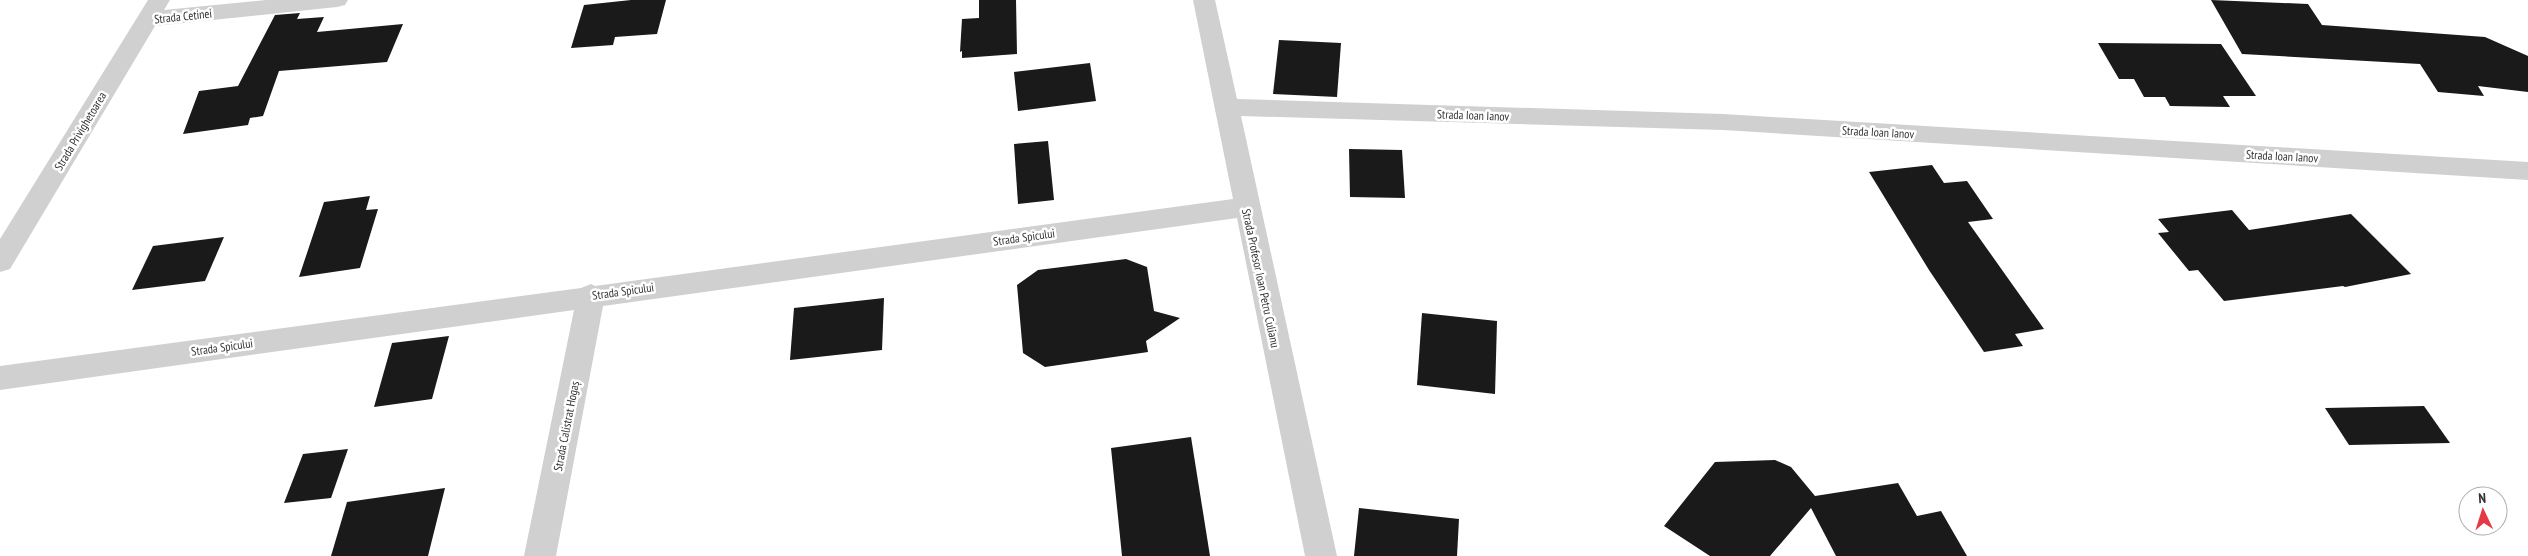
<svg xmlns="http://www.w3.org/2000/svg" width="2528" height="556" viewBox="0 0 2528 556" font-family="'PT Sans Narrow',sans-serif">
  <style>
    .building { fill: #1a1a1a }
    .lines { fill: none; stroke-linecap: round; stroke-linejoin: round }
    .street { fill: #d0d0d0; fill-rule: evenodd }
    .labels { text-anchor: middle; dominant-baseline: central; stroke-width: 5; stroke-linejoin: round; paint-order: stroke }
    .street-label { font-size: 12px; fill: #333; stroke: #fff }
  </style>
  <rect width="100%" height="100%" fill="#fff"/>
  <!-- building -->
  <g class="building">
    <path d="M 631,0 L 666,0 L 657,34 L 615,37 L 613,45 L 571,48 L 584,5 Z"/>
    <path d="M 979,0 L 1016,0 L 1017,54 L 962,58 L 962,51 L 960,52 L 962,19 L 979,18 Z"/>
    <path d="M 2211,0 L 2308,4 L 2322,25 L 2485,37 L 2528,56 L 2528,92 L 2478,86 L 2484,96 L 2438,92 L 2420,64 L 2242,54 Z"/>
    <path d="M 300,13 L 297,19 L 324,17 L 317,32 L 403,24 L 387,62 L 279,71 L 263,116 L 250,118 L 248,125 L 183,134 L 199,91 L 238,86 L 275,15 Z"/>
    <path d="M 1279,40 L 1341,43 L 1337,97 L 1273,94 Z"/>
    <path d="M 2098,43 L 2221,44 L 2256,96 L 2223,96 L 2230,107 L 2170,106 L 2165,97 L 2144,97 L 2134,79 L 2119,79 Z"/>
    <path d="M 1090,63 L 1096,101 L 1018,111 L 1014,72 Z"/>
    <path d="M 1048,141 L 1054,200 L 1018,204 L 1014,144 Z"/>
    <path d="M 1349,149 L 1402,150 L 1405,198 L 1350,197 Z"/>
    <path d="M 1932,165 L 1944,183 L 1967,181 L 1993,219 L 1968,222 L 2044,329 L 2015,334 L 2023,346 L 1984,352 L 1929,270 L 1869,172 Z"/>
    <path d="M 370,196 L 366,210 L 378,209 L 360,268 L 299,277 L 324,202 Z"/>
    <path d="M 2232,210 L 2249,230 L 2351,214 L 2411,274 L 2345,287 L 2343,286 L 2224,301 L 2198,270 L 2189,271 L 2158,233 L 2169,232 L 2158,219 Z"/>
    <path d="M 224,237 L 205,281 L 132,290 L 153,246 Z"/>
    <path d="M 1126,259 L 1147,267 L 1154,311 L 1180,318 L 1146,341 L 1148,352 L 1045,367 L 1023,353 L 1017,285 L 1038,270 Z"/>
    <path d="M 884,298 L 882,350 L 790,360 L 794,308 Z"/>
    <path d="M 1422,313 L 1497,321 L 1495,394 L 1417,385 Z"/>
    <path d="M 449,336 L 432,399 L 374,407 L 392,343 Z"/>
    <path d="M 2424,406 L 2450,443 L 2349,445 L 2325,408 Z"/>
    <path d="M 1191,437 L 1210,556 L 1122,556 L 1111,448 Z"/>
    <path d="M 348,449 L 331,498 L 284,503 L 303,454 Z"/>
    <path d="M 1775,460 L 1791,467 L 1815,496 L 1898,483 L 1917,516 L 1941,511 L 1967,556 L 1836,556 L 1811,508 L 1770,556 L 1710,556 L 1664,526 L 1715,462 Z"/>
    <path d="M 445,488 L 428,556 L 331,556 L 347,502 Z"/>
    <path d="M 1359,508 L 1459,519 L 1457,556 L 1354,556 Z"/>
  </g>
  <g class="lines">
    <!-- street -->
    <g class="street">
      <path d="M 148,0 L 170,0 L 164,10 L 266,0 L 348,0 L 345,5 L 337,7 L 155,26 L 10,269 L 0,272 L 0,239 Z"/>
      <path d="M 1193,0 L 1215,0 L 1237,99 L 1723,114 L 2528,162 L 2528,180 L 1723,130 L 1241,116 L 1337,556 L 1305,556 L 1237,218 L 603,306 L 556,556 L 524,556 L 574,310 L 0,390 L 0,366 L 581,288 L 591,284 L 595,286 L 1233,199 Z"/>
    </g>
  </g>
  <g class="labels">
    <!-- street labels -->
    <g class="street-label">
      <text transform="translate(183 16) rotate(-6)">Strada Cetinei</text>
      <text transform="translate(1473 115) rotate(2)">Strada Ioan Ianov</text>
      <text transform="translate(80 131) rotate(-59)">Strada Privighetoarea</text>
      <text transform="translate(1878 132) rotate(3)">Strada Ioan Ianov</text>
      <text transform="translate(2282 156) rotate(3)">Strada Ioan Ianov</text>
      <text transform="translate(1024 237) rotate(-8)">Strada Spicului</text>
      <text transform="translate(1261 278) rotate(78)">Strada Profesor Ioan Petru Culianu</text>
      <text transform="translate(623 291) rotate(-8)">Strada Spicului</text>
      <text transform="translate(222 347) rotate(-8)">Strada Spicului</text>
      <text transform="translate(566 426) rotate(-79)">Strada Calistrat Hogaș</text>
    </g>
  </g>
  <!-- north arrow -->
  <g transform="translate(2483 511) rotate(356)"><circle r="24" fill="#ffffff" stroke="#adadad"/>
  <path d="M0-4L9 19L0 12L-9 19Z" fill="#e63946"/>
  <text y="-8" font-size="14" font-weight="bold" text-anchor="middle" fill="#333333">N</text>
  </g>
</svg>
